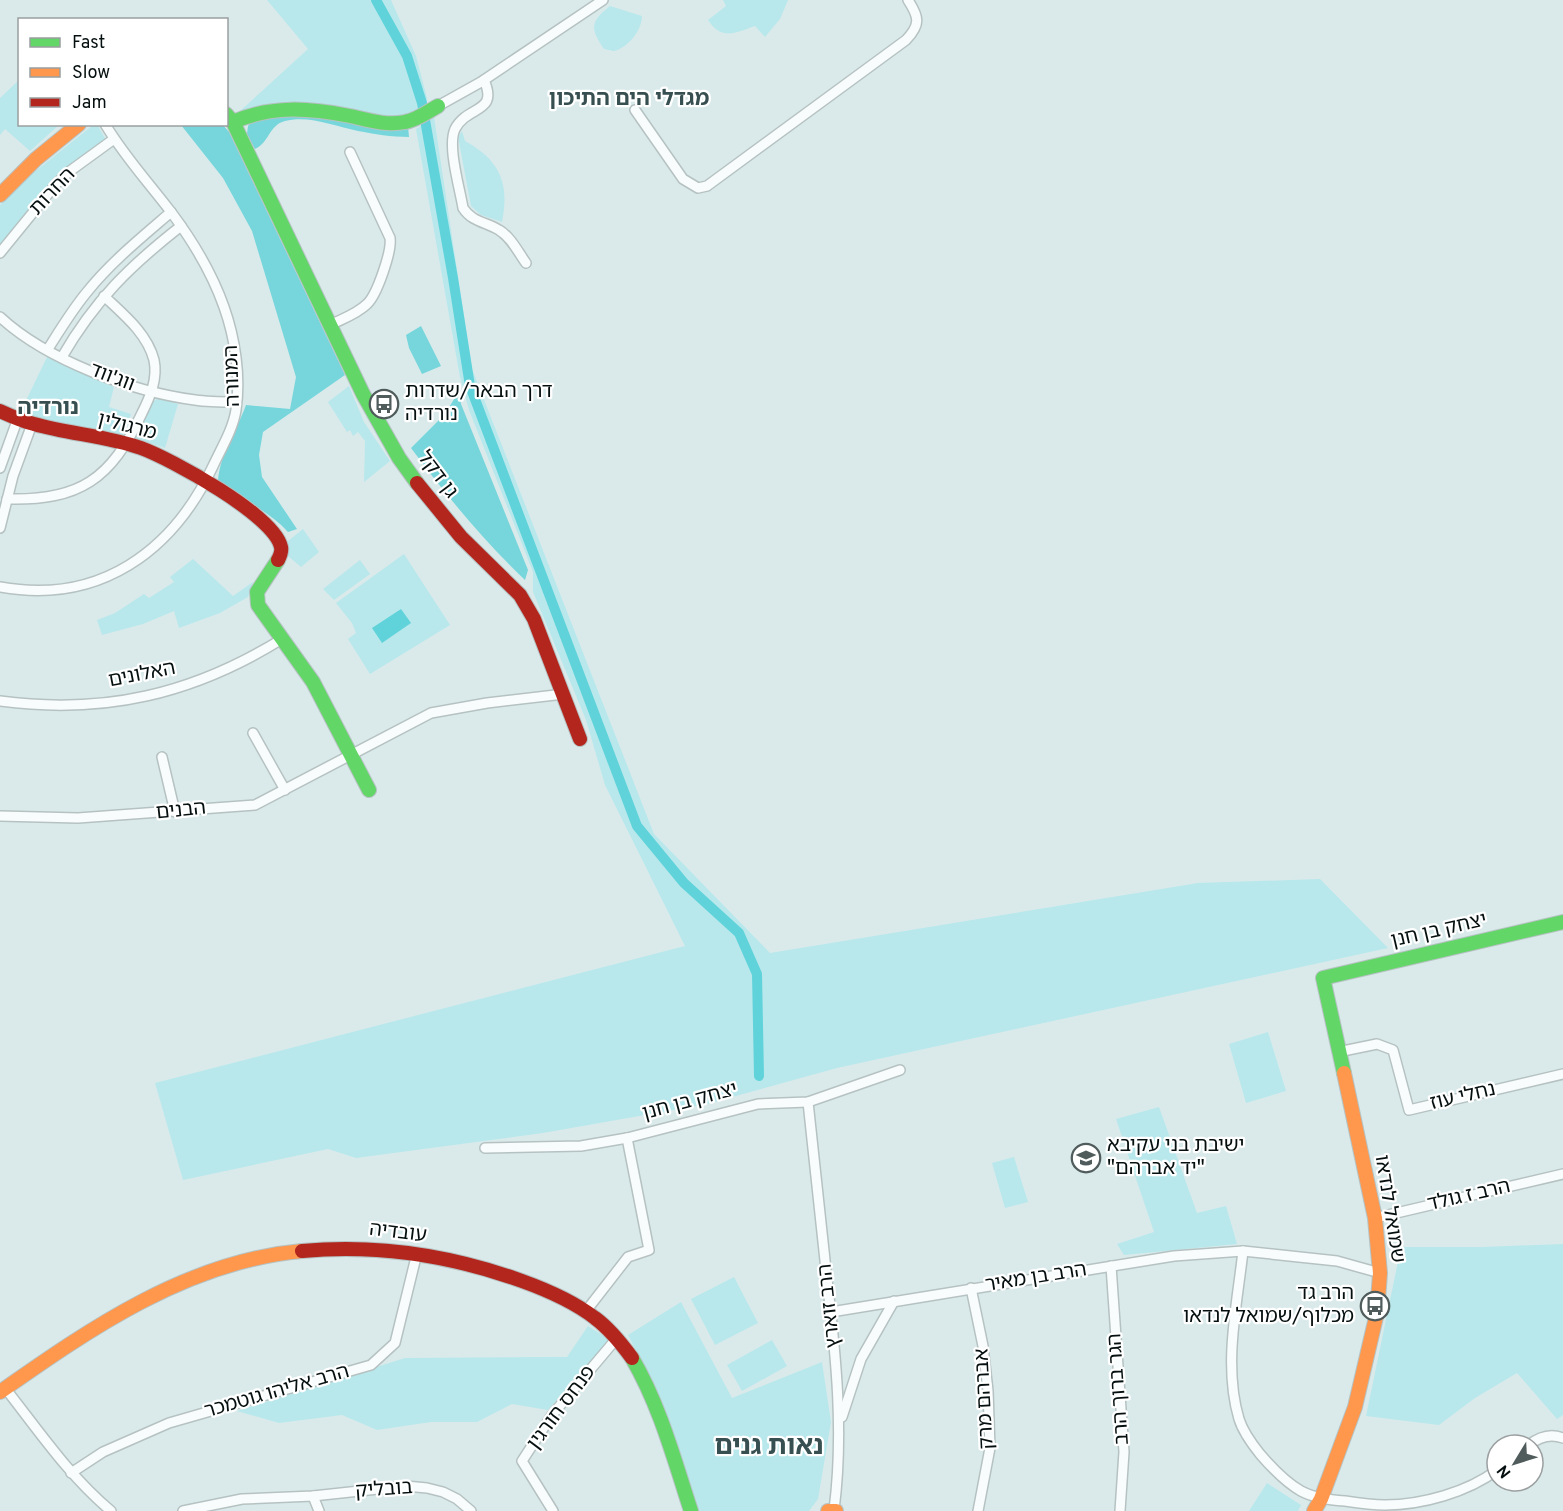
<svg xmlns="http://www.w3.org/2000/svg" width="1563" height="1511" viewBox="0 0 1563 1511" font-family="Overpass,'Noto Sans Hebrew',sans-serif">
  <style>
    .green { fill: #b8e8ec }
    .forest { fill: #76d6db }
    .water { fill: #60d3da }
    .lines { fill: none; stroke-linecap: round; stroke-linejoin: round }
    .canal { stroke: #60d3da; stroke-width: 10 }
    .street-casing { stroke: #b6c2c2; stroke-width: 12 }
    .fast-casing { stroke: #b6c2c2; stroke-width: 16 }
    .slow-casing { stroke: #b6c2c2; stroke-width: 16 }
    .jam-casing { stroke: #b6c2c2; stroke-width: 16 }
    .street { stroke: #f9fcfc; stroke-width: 9 }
    .fast { stroke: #63d668; stroke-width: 14 }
    .slow { stroke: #ff974d; stroke-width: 14 }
    .jam { stroke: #b3261e; stroke-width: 14 }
    .labels { text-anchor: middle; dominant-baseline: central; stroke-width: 4.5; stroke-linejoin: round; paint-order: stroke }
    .street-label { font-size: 20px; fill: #060f0f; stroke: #fff }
    .poi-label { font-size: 20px; fill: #060f0f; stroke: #fff; text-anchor: start }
    .neighbourhood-label { font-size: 21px; font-weight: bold; fill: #374f50; stroke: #fff }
    .quarter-label { font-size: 22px; font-weight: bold; fill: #374f50; stroke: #fff }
    .district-label { font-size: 26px; font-weight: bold; fill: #374f50; stroke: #fff }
  </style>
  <rect width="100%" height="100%" fill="#daeaeb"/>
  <!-- green -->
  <g class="green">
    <path d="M 267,0 L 391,0 L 416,56 L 427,98 L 427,103 C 420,109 412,116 403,117 C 377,122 346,107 320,104 C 292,100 265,106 238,113 L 308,49 Z"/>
    <path d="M 723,0 L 788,0 L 780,19 L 765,37 L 755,26 C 735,33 722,41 708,20 L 726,6 Z"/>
    <path d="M 610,6 L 642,16 C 642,30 628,48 614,51 C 613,51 605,49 604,49 C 590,28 590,22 610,6 Z"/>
    <path d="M 19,80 L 20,124 L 59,125 L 30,151 L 5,129 L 0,135 L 0,98 Z"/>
    <path d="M 434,117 L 472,369 L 654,834 L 770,953 L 1198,883 L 1320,879 L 1388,948 L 837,1068 L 707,1104 L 543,1133 L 356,1158 L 328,1149 L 183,1180 L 155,1083 L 685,946 L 605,785 L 586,720 L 533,592 L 533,572 L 469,410 L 460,377 L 416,129 Z"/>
    <path d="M 93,125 L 98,126 L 106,140 L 65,169 L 0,247 L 0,205 L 32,174 Z"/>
    <path d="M 462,131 L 465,141 C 500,160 510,184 502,222 L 481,215 L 471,206 L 458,137 Z"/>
    <path d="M 47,357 L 114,387 L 109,407 L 131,414 L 122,438 L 35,419 L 20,413 Z"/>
    <path d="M 349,386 L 364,422 L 390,461 L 364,482 L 365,441 L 358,432 L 353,436 L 350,430 L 347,432 L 328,402 Z"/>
    <path d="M 158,398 L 178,404 L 165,448 L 136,438 L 136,434 L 152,403 Z"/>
    <path d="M 303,529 L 319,552 L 301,567 L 288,556 L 288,541 Z"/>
    <path d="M 404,554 L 450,625 L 370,674 L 348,639 L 356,633 L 352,623 L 336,603 Z"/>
    <path d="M 193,559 L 233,596 L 253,582 L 248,597 L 220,613 L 179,628 L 174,611 L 143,624 L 102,635 L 97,620 L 115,613 L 144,594 L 149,598 L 174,582 L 170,577 Z"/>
    <path d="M 360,560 L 370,574 L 334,600 L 323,589 Z"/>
    <path d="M 1268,1032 L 1286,1091 L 1246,1103 L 1229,1044 Z"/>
    <path d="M 1159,1107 L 1197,1213 L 1226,1206 L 1237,1244 L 1124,1255 L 1117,1244 L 1154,1232 L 1116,1119 Z"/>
    <path d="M 1014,1157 L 1028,1202 L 1005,1208 L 992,1163 Z"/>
    <path d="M 1563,1244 L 1563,1415 L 1557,1419 L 1517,1373 L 1475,1398 L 1439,1425 L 1366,1416 L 1401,1247 L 1482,1247 Z"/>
    <path d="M 734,1277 L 758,1323 L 715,1345 L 691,1299 Z"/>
    <path d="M 681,1302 L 732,1398 L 822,1362 L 831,1422 L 818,1499 L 809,1511 L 696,1511 L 661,1399 L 628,1335 Z"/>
    <path d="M 588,1326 L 610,1340 L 548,1410 L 512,1404 L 477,1422 L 431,1422 L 377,1430 L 342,1415 L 279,1423 L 237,1411 L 405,1358 L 567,1357 Z"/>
    <path d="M 772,1340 L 787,1366 L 742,1391 L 727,1365 Z"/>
    <path d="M 1267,1483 L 1301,1505 L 1298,1511 L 1249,1511 Z"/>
  </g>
  <!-- forest -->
  <g class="forest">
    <path d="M 290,112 L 408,126 L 409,137 C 392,137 374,134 358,131 C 334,126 309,115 285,121 C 269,125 269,143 255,149 L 247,134 L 248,126 L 255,118 Z"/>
    <path d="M 181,125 L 223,125 L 229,132 L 345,375 L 263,432 L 259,455 L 262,477 L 297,529 L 288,532 C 269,511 240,498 218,481 C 220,454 237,430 246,405 L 290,409 L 296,377 L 252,231 L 223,178 Z"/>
    <path d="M 421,326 L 441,366 L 422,374 L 409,348 L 406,335 Z"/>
    <path d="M 459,391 L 461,404 L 528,570 L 525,580 C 483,540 446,495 411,448 L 445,414 Z"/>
  </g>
  <!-- water -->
  <path class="water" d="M 401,609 L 411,623 L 382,643 L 372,628 Z"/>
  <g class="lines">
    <!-- canal -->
    <path class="canal" d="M 376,0 L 407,56 L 422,103 L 453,278 L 470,386 L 637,826 L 684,883 L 739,933 L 757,974 L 759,1076"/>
    <!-- street casing -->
    <g class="street-casing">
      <g id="street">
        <path d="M 484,80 C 499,114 467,105 455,129 C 447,146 460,189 463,208 C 472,222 486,222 499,230 C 511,237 518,252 526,263"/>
        <path d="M 438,106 L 481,82 L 603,0"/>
        <path d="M 635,110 L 683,179 L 698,188 L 707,186 L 906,40 C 921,24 919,17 908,0"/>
        <path d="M 0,253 L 57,183 L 70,171 L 114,139"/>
        <path d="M 0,317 C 46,360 133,392 195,400 C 208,402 223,402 236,402"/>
        <path d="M 330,325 C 342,319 357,314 367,304 C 377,295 392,251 390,238 L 350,152"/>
        <path d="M 48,349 C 60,330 72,310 87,292 C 111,262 142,237 171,212"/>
        <path d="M 62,357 C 95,300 130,266 181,226"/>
        <path d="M 0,468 L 18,418"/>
        <path d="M 7,499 C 80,501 111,479 142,413 C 150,397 158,379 154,360 C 147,333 123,314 104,296"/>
        <path d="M 0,528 L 13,476 L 32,424"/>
        <path d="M 0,587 C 99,605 173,552 214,464 C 222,447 233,429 236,410 C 241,376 235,338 224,307 C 212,273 192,240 171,212 C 149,183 124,156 105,124"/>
        <path d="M 0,701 C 104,715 193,694 282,639"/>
        <path d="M 253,733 L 285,790"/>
        <path d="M 162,757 L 175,812"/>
        <path d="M 0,816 L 78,818 L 255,805 L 431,713 L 487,703 L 564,694"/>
        <path d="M 1338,1052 L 1377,1044 L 1393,1050 L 1409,1110 L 1563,1074"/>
        <path d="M 808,1102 C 814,1161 821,1220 827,1279 C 836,1356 844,1433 834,1510"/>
        <path d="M 485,1148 L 581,1146 L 627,1138 L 758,1104 L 808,1102 L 900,1070"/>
        <path d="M 1375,1218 L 1563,1174"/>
        <path d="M 1243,1251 C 1237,1306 1223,1365 1239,1419 C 1243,1432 1252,1444 1260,1454 C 1272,1468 1285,1482 1301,1491 C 1314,1498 1329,1500 1345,1501 C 1358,1503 1372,1505 1385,1505 C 1422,1505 1468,1492 1497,1470"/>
        <path d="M 1111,1266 L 1124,1452 L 1120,1511"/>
        <path d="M 971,1288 L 983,1346 L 988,1391 L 990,1448 L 978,1511"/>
        <path d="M 586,1311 L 628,1257 L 649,1250 L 627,1138"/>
        <path d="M 831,1312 L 1174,1256 L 1243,1251 L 1337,1261 L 1380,1273"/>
        <path d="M 5,1388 C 39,1431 69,1476 111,1511"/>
        <path d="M 842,1417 L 861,1359 L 894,1301"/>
        <path d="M 1529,1445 C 1539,1437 1550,1433 1563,1438"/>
        <path d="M 71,1473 L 103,1452 L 169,1423 L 371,1365 L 395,1343 L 417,1253"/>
        <path d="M 313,1496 L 319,1511"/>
        <path d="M 183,1511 L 242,1499 L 313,1496 L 406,1486 L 427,1488 L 443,1492 L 457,1499 L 471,1511"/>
        <path d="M 553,1511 L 522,1461 L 552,1415 L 617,1338"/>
      </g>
    </g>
    <!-- fast casing -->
    <g class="fast-casing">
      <g id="fast">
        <path d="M 226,114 L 233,122 L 363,394 L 399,458 L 417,483"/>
        <path d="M 233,122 C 272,105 309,108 350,116 C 368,120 386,126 405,122 C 417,120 427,112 438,106"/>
        <path d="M 278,560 L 257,592 L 258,605 L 313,682 L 369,790"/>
        <path d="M 1344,1073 L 1323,978 L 1563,922"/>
        <path d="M 632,1358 C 660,1406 674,1459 691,1511"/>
      </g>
    </g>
    <!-- slow casing -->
    <g class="slow-casing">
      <g id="slow">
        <path d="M 0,195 L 36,159 L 79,124"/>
        <path d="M 0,1392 C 91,1328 188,1261 302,1251"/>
        <path d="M 828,1511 L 836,1511"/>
        <path d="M 1314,1511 L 1321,1499 L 1355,1407 L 1377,1313 L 1380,1273 L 1375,1218 L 1344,1073"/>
      </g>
    </g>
    <!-- jam casing -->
    <g class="jam-casing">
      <g id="jam">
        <path d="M 0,411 C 11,416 22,421 34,424 C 69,434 107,436 141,448 C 171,459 274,515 281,547 C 282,551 280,556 278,560"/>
        <path d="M 417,483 L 461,537 L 520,595 L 534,619 L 580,739"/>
        <path d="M 302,1251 C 378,1244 450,1255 522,1281 C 547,1290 573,1301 595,1318 C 610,1329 621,1343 632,1358"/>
      </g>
    </g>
    <!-- street -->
    <use href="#street" class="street"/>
    <!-- fast -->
    <use href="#fast" class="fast"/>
    <!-- slow -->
    <use href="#slow" class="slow"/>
    <!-- jam -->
    <use href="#jam" class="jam"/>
  </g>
  <!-- icons -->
  <defs>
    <g id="bus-ring" transform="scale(1.5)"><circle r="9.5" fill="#fff" stroke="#505c5c" stroke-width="1.5"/><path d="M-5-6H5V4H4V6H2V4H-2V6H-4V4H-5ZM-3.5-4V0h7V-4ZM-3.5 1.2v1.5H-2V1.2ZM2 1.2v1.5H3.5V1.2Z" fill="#505c5c"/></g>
    <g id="school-ring" transform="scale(1.5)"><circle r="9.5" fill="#fff" stroke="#505c5c" stroke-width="1.5"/><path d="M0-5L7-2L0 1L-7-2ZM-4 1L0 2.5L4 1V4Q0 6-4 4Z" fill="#505c5c"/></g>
  </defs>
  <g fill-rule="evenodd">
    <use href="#bus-ring" x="384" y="404"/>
    <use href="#school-ring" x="1086" y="1158"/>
    <use href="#bus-ring" x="1375" y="1306"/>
  </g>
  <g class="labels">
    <!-- street labels -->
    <g class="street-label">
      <text transform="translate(53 192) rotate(-47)">החרות</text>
      <text transform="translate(233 376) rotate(-92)">המנורה</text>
      <text transform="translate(112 378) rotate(21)">ווג'ווד</text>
      <text transform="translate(127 427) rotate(14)">מרגולין</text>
      <text transform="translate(437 475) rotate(53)">גן דקל</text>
      <text transform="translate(142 675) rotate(-11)">האלונים</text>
      <text transform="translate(181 811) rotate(-6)">הבנים</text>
      <text transform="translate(1439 931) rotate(-13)">יצחק בן חנן</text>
      <text transform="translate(1463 1097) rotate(-13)">נחלי עוז</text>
      <text transform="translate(690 1102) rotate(-15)">יצחק בן חנן</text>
      <text transform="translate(1469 1196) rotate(-13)">הרב ז גולד</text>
      <text transform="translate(1389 1209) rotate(81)">שמואל לנדאו</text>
      <text transform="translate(398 1233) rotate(7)">עובדיה</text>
      <text transform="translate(1036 1278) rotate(-9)">הרב בן מאיר</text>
      <text transform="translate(830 1306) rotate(-96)">הרב זוארץ</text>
      <text transform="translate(1119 1389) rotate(-94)">הגר ברוך הרב</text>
      <text transform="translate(277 1392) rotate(-16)">הרב אליהו גוטמכר</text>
      <text transform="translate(985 1399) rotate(-93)">אברהם מרק</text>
      <text transform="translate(562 1408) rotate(-53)">פנחס חורגין</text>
      <text transform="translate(384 1490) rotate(-4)">בובליק</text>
    </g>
    <!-- poi labels -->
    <g class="poi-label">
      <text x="405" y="392">דרך הבאר/שדרות<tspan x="405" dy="23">נורדיה</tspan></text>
      <text x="1107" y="1146">ישיבת בני עקיבא<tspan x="1107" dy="23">"יד אברהם"</tspan></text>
      <text x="1354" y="1294" text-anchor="end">הרב גד<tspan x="1354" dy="23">מכלוף/שמואל לנדאו</tspan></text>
    </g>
    <!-- neighbourhood labels -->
    <g class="neighbourhood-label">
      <text x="629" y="99">מגדלי הים התיכון</text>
    </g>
    <!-- quarter labels -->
    <g class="quarter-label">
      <text x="48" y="408">נורדיה</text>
    </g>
    <!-- district labels -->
    <g class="district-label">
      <text x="769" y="1447">נאות גנים</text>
    </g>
  </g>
  <!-- legend -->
  <rect x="18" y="18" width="210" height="108" fill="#ffffff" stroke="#9b9f9f" stroke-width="1.5"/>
  <rect x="30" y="38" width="30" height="9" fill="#63d668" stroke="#9b9f9f" stroke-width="1.5"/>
  <text x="72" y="48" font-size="18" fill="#060f0f">Fast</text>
  <rect x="30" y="68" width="30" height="9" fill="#ff974d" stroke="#9b9f9f" stroke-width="1.5"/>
  <text x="72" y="78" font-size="18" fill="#060f0f">Slow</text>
  <rect x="30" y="98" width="30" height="9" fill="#b3261e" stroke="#9b9f9f" stroke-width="1.5"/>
  <text x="72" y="108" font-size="18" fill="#060f0f">Jam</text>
  <!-- north arrow -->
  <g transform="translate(1515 1463) rotate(232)"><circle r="28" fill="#ffffff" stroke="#9b9f9f" stroke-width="1.5"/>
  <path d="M0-4.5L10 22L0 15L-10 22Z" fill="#505c5c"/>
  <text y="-9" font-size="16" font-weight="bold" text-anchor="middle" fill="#060f0f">N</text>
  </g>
</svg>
